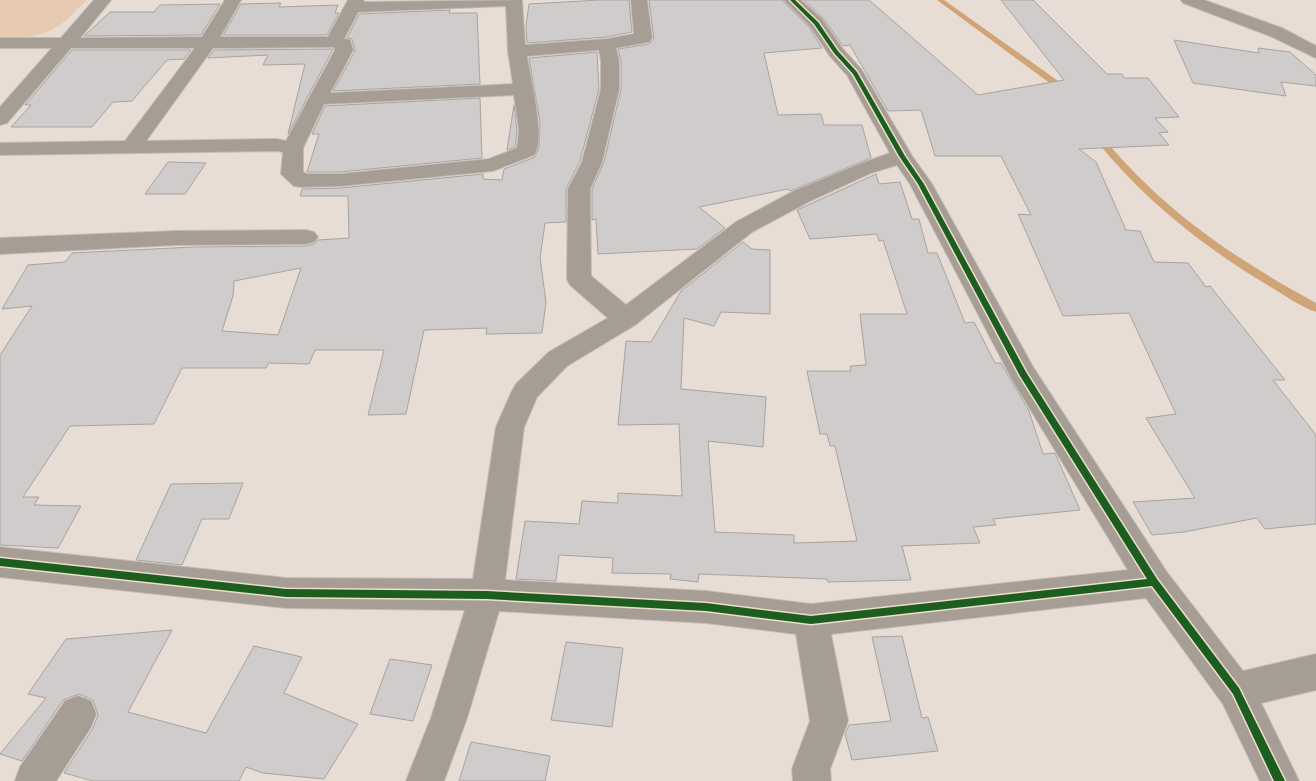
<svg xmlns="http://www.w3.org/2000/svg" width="1316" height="781" viewBox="0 0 1316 781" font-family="'DejaVu Sans',sans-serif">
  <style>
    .green { fill: #e6cbb2 }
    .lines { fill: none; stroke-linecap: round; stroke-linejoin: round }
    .stream { fill: #d0a476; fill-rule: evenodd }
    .building { fill: #d0cccc; stroke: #a7a3a2; fill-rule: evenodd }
    .minor-casing { stroke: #c4bcb6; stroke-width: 2 }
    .minor { fill: #a69d95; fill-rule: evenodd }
    .cycleway-casing { stroke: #efddcc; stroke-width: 3 }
    .cycleway { fill: #1b5e20; fill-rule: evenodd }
  </style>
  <rect width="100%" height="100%" fill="#e7ddd4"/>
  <!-- green -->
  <path class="green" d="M 0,0 L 87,0 C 75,11 63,26 47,32 C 33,38 15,37 0,38 Z"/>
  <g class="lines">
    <!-- stream -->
    <g class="stream">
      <path d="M 937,0 L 944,0 L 1061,83 L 1067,91 L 1066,93 L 1060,93 L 1055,87 Z"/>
      <path d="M 1094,134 L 1100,134 C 1161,209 1232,257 1316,303 L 1316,312 C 1300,307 1283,294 1269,286 C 1202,246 1143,199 1094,138 Z"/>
    </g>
  </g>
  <!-- building -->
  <g class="building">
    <path d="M 600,0 L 629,0 L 632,32 L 606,37 L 527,43 L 526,26 L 529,4 Z"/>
    <path d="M 649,0 L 782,0 L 809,27 L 822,48 L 764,53 L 778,115 L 821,114 L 824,125 L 862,125 L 871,158 L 790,191 L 788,189 L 699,207 L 725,228 L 697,249 L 598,254 L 596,219 L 592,220 L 592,189 L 604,162 L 621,89 L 621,61 L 618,49 L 649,44 L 654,39 Z"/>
    <path d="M 804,0 L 869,0 L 978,95 L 1064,80 L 1001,0 L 1033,0 L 1107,74 L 1122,74 L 1124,78 L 1148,78 L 1179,117 L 1155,118 L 1168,132 L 1159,133 L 1169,145 L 1079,149 L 1096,162 L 1126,230 L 1140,231 L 1154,262 L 1188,263 L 1206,287 L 1210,286 L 1285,380 L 1273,380 L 1316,435 L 1316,524 L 1265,529 L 1257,518 L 1184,532 L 1152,535 L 1133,502 L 1195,498 L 1146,418 L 1176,414 L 1129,313 L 1063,316 L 1018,214 L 1031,215 L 1001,156 L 935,156 L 921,110 L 888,111 L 850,45 L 843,46 L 823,18 Z"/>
    <path d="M 281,3 L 279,7 L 338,5 L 335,13 L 339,13 L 327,35 L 223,35 L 241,4 Z"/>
    <path d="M 220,4 L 201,35 L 84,36 L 110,12 L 154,12 L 160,5 Z"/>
    <path d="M 450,10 L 449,13 L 477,13 L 480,84 L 333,91 L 355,51 L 352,39 L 347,38 L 359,14 Z"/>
    <path d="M 1174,40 L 1259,53 L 1258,48 L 1290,52 L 1316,75 L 1316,86 L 1281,82 L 1286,96 L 1193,83 Z"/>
    <path d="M 333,49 L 288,134 L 305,64 L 263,65 L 268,55 L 208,58 L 214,50 Z"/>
    <path d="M 72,50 L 191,50 L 184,59 L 167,60 L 132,101 L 113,102 L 92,127 L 11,127 L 31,105 L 25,105 Z"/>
    <path d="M 597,52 L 599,89 L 580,161 L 566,189 L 566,222 L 545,223 L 540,258 L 546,302 L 542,333 L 486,334 L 487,328 L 424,330 L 406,414 L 368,415 L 384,350 L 315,350 L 309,364 L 269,363 L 266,368 L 182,368 L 154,424 L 70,426 L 23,497 L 39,497 L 34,505 L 81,506 L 58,548 L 0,545 L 0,355 L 32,306 L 2,309 L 28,265 L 65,262 L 72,253 L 193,247 L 306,246 L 314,244 L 318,240 L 349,238 L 348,196 L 300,196 L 302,189 L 340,188 L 483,174 L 483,179 L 502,180 L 504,169 L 535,157 L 539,147 L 540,122 L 529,58 ZM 301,268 L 278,335 L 222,331 L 233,296 L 234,281 Z"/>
    <path d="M 480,98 L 482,158 L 340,172 L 307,172 L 319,134 L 312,134 L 325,106 Z"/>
    <path d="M 514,105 L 517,130 L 515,147 L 507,150 Z"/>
    <path d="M 168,162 L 206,163 L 185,194 L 145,194 Z"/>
    <path d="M 876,174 L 879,184 L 900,182 L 912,219 L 919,219 L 928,253 L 937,253 L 965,323 L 974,322 L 995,363 L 1001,363 L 1029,411 L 1043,454 L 1055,453 L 1080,510 L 993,519 L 996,525 L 973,527 L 980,543 L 902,546 L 911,580 L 828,582 L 827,579 L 699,574 L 698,582 L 670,579 L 671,574 L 612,573 L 613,558 L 559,555 L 556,581 L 516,579 L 525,521 L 579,524 L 582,501 L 618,503 L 618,493 L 682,496 L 679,424 L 618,425 L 626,341 L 651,342 L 681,291 L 743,242 L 752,249 L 770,250 L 770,314 L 721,312 L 714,326 L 684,318 L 681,389 L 766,397 L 763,447 L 708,441 L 715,532 L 794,535 L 794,543 L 857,541 L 835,446 L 830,446 L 827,434 L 820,434 L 807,371 L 851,371 L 850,366 L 866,365 L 860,314 L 907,314 L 883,240 L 879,241 L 877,234 L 810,239 L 797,210 Z"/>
    <path d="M 243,483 L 229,519 L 202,519 L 182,565 L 136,560 L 171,484 Z"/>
    <path d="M 172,630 L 128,712 L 206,733 L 254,646 L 302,657 L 284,693 L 358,724 L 324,779 L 263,773 L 246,767 L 239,781 L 93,781 L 64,773 L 93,728 L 98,715 L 93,700 L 79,694 L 63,700 L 22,761 L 0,754 L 46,698 L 28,694 L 66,639 Z"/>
    <path d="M 902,636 L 922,718 L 928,717 L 938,751 L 852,760 L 845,734 L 849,725 L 891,721 L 872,637 Z"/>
    <path d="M 566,642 L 623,648 L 612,727 L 551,720 Z"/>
    <path d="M 390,659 L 432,665 L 413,721 L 370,714 Z"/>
    <path d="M 471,742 L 550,756 L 545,781 L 459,781 Z"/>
  </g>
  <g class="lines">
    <!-- minor casing -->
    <g class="minor-casing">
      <g id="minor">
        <path d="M 94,0 L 111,0 L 80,38 L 202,37 L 225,0 L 241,0 L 220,37 L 328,37 L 348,0 L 364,0 L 363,2 L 522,0 L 525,45 L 606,39 L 634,34 L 631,0 L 647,0 L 652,38 L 649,42 L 616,48 L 619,61 L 619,89 L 602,162 L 590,189 L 591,276 L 626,305 L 736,222 L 794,191 L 857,165 L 890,153 L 847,75 L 830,56 L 810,26 L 784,0 L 801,0 L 822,19 L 842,48 L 861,69 L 912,156 L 932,184 L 1033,367 L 1166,571 L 1243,671 L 1316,654 L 1316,690 L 1261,703 L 1299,781 L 1260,781 L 1223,704 L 1146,598 L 831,634 L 848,721 L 830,769 L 831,781 L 793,781 L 792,769 L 810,721 L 796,634 L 706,623 L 499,611 L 467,718 L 444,781 L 406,781 L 431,718 L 465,610 L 286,608 L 0,577 L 0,547 L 286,578 L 473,579 L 496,427 L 512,391 L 516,384 L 549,352 L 608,318 L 570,285 L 567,279 L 568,189 L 582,162 L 601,89 L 601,61 L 599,50 L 527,56 C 530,77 546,139 534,155 L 493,171 L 340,186 L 302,187 L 294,186 L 281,174 L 283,152 L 277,151 L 0,155 L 0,143 L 125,141 L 195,48 L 71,48 L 7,123 L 0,125 L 0,107 L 52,48 L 0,48 L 0,38 L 61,38 ZM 506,6 L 508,51 L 513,84 L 330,93 L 353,50 L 350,40 L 344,39 L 358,12 ZM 334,47 L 335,50 L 286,141 L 277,139 L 146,141 L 213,48 ZM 514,95 L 519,130 L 517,148 L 489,159 L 340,174 L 307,174 L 303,172 L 303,148 L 324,104 ZM 897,165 L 910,184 L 1013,381 L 1128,570 L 811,604 L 706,591 L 505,580 L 524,427 L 537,397 L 567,366 L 635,325 L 752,232 L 810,201 L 871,173 Z"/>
        <path d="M 1181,0 L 1204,0 L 1282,28 L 1316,46 L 1316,58 L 1270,36 L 1183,3 Z"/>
        <path d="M 306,230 L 314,232 L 318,237 L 314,242 L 306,244 L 176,245 L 0,254 L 0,238 L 176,231 Z"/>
        <path d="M 78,696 L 91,701 L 96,714 L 91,727 L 56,781 L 15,781 L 20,767 L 65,701 Z"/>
      </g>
    </g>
    <!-- minor -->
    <use href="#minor" class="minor"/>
    <!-- cycleway casing -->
    <g class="cycleway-casing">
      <path id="cycleway" d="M 790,0 L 795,0 L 818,22 L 838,51 L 857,72 L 905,156 L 924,184 L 1026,372 L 1157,579 L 1239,688 L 1285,781 L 1274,781 L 1233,694 L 1152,586 L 811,624 L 706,611 L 487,599 L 286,597 L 0,566 L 0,558 L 286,589 L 487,591 L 706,603 L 811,616 L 1147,579 L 1020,376 L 918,184 L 899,156 L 853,74 L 834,53 L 814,24 Z"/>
    </g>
    <!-- cycleway -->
    <use href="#cycleway" class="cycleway"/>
  </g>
</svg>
